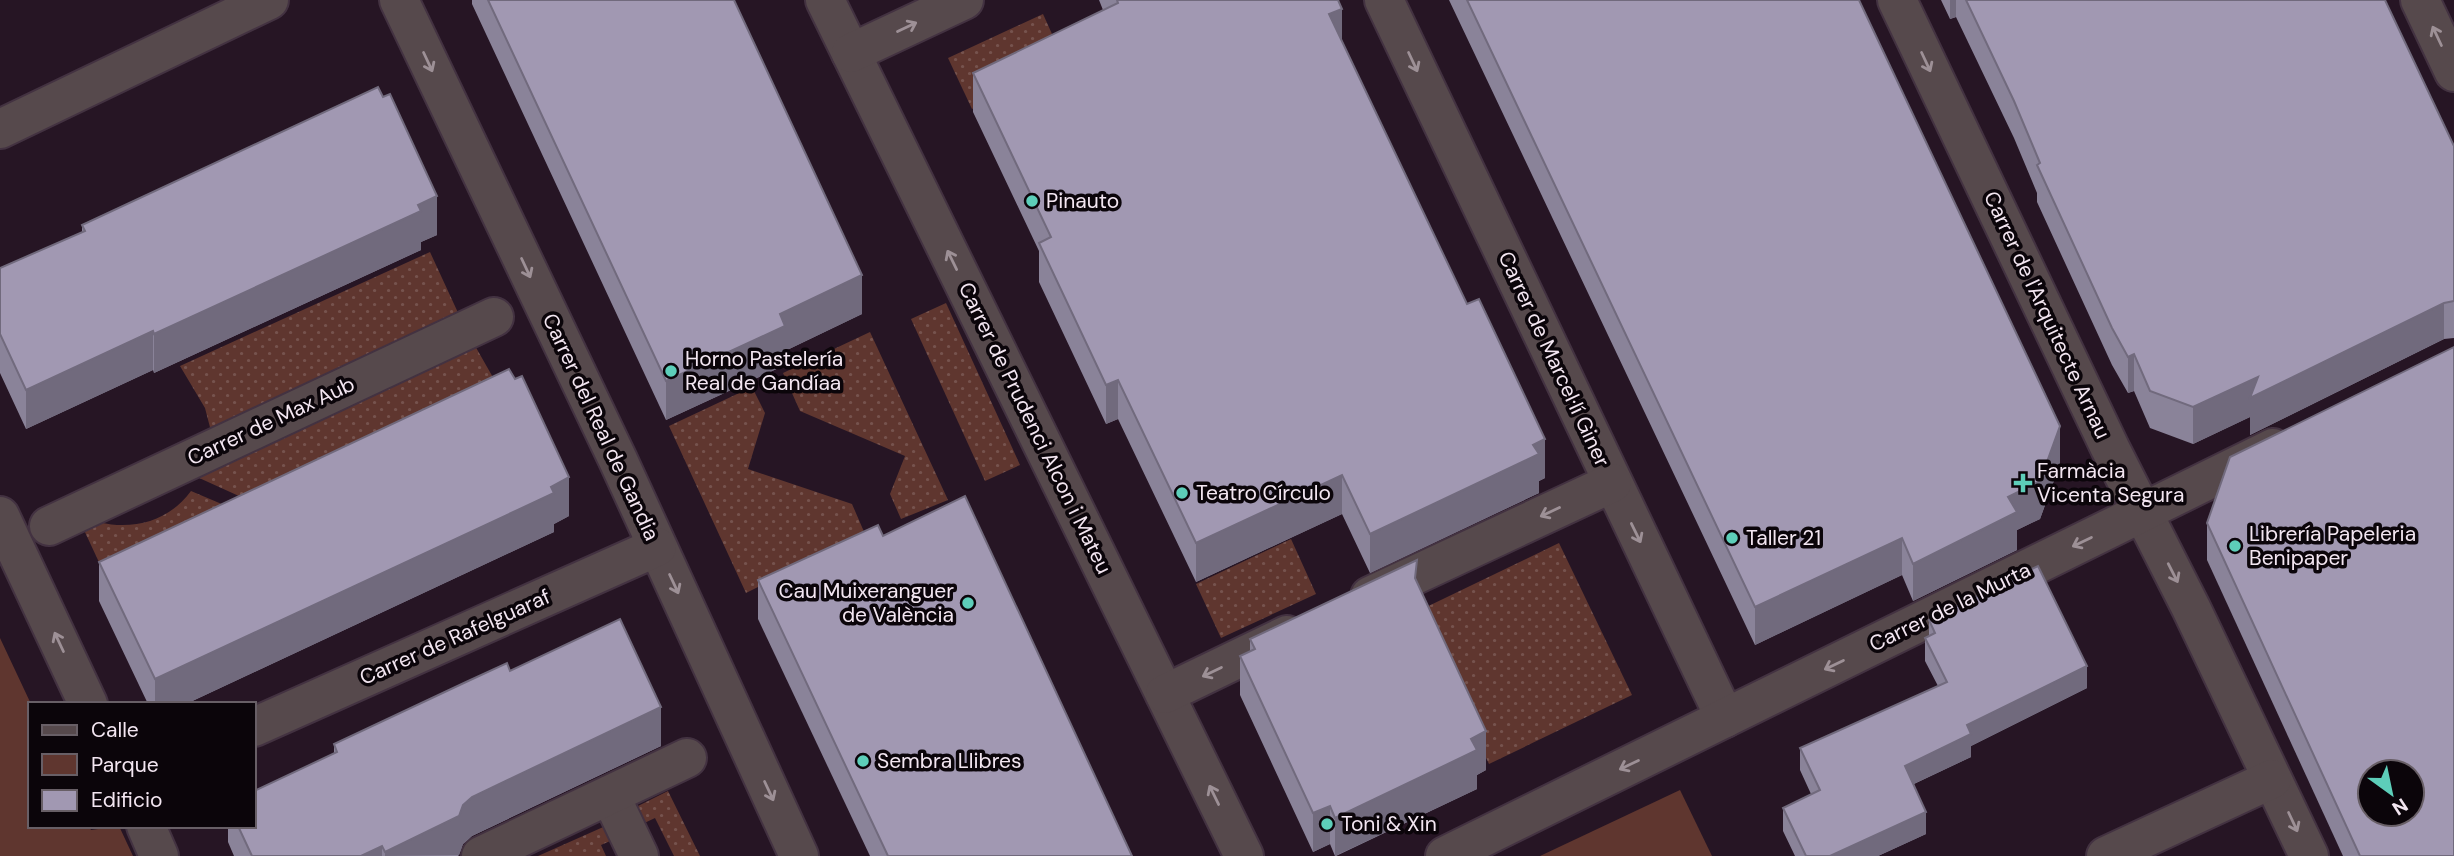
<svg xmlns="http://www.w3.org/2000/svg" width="2454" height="856" viewBox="0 0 2454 856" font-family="'DM Sans',sans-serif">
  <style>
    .green { fill: #5f362f }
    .garden { fill: url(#garden-dots) }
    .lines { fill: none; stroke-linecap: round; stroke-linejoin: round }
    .street-casing { stroke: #433241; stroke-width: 42 }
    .street { stroke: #56494c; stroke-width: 38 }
    .wall { fill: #8a8399 }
    .shaded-wall { fill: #716a7d }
    .building { fill: #a198b2; stroke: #716a7d; stroke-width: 2; fill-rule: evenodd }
    .oneway { stroke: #9d9096 }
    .poi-dot { fill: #5dceb9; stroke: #0b050a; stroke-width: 2.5 }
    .labels { text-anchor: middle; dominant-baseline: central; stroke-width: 7; stroke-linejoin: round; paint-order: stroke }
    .poi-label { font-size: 21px; fill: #f3e6f1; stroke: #0b050a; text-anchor: start }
    .street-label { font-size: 21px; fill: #f3e6f1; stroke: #0b050a }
  </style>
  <defs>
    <pattern id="garden-dots" width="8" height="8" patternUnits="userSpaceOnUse" patternTransform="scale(1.75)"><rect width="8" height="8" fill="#5f362f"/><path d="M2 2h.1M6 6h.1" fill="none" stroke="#76534e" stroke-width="1.8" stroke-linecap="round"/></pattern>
  </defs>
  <rect width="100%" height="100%" fill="#261524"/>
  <!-- green -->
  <g class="green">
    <path d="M 0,638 L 31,704 L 30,826 L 89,826 L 91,830 L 119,826 L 133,856 L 0,856 Z"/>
    <path d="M 1680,790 L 1712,856 L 1540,856 Z"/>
  </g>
  <!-- garden -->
  <g class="garden">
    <path d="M 1043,14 L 1066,65 L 972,109 L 948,58 Z"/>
    <path d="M 430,252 L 466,330 L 507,402 L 274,512 L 197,477 L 212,435 L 205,408 L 180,366 Z"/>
    <path d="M 946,303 L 1020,465 L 985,481 L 911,319 Z"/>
    <path d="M 870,332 L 948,500 L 901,519 L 890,494 L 905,456 L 800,411 L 783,373 Z"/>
    <path d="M 752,387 L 765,413 L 748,469 L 852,504 L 865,534 L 746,593 L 669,426 Z"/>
    <path d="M 191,491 L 257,519 L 111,588 L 77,515 C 118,533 164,528 191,491 Z"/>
    <path d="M 1291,539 L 1316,594 L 1221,638 L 1196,584 Z"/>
    <path d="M 1559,543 L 1632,695 L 1489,764 L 1416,612 Z"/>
    <path d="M 668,791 L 700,856 L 674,856 L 655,818 L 638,826 L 630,810 Z"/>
    <path d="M 610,824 L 617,838 L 601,845 L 606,856 L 538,856 Z"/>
  </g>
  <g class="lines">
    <!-- street casing -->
    <g class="street-casing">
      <g id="street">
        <path d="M 399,0 L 618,460 L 799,856"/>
        <path d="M 825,0 L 1244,856"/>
        <path d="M 1384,0 L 1725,718"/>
        <path d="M 1897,0 L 2110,448 L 2191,608 L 2309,856"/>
        <path d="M 2420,0 L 2454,72"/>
        <path d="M 851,53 L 964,0"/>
        <path d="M 0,129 L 269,0"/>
        <path d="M 0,516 L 88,704"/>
        <path d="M 49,526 L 494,317"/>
        <path d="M 1370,596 L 1612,483"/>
        <path d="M 1165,694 L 1287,635"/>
        <path d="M 254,727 L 657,547"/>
        <path d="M 610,795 L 639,856"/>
        <path d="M 146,826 L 159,856"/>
        <path d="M 481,856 L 687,758"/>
        <path d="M 1445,856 L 2273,448"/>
        <path d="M 2106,856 L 2272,779"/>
      </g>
    </g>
    <!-- street -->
    <use href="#street" class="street"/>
  </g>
  <!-- wall -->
  <g class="wall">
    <path d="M 472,0 L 734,0 L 862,314 L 785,351 L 785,365 L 666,420 L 472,4 Z"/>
    <path d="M 1099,0 L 1338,0 L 1342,41 L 1545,478 L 1539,481 L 1539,493 L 1370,573 L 1342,514 L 1196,582 L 1118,419 L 1106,424 L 1039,282 L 1039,251 L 973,112 L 973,73 L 1103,10 Z"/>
    <path d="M 1449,0 L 1859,0 L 2060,464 L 2040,519 L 2017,530 L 2017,550 L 1913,601 L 1902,575 L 1755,645 Z"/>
    <path d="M 1941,0 L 2385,0 L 2454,146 L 2454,338 L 2444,339 L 2250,435 L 2250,417 L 2193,444 L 2150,428 L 2134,391 L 2128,393 L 2112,365 L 2037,202 L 2037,193 L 2014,138 L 1956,17 L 1950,19 Z"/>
    <path d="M 82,225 L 437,235 L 421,242 L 421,250 L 154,373 L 153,370 L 26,429 L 0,373 L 0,268 L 82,232 Z"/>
    <path d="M 569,516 L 554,524 L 554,532 L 186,704 L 148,704 L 99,601 L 99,562 Z"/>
    <path d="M 2207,523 L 2454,856 L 2343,856 L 2207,560 Z"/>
    <path d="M 883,536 L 1132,856 L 870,856 L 758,619 L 758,580 Z"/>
    <path d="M 1417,582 L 1486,770 L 1477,775 L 1477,789 L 1336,856 L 1335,856 L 1330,844 L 1313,852 L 1240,695 L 1240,656 L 1250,651 L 1250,639 Z"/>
    <path d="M 1929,620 L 2087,688 L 1971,746 L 1971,757 L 1914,784 L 1926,834 L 1878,856 L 1795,856 L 1783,831 L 1783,808 L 1811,794 L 1800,770 L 1800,748 L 1938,686 L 1925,661 L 1925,638 L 1929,636 Z"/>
    <path d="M 510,671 L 661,746 L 472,836 L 463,844 L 459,855 L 458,856 L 234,856 L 228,842 L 228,826 L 254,826 L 334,753 L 334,744 Z"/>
  </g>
  <!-- shaded-wall -->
  <g class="shaded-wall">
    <path d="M 1950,0 L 1956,0 L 1956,17 L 1950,19 Z"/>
    <path d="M 1342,9 L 1342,48 L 1329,14 Z"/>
    <path d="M 437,196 L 437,235 L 421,242 L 421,250 L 154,373 L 154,334 Z"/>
    <path d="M 862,275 L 862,314 L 785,351 L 785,365 L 666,420 L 666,381 L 780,314 Z"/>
    <path d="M 2444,303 L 2444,339 L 2250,435 L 2250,417 L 2193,444 L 2193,407 L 2258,377 Z"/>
    <path d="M 153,331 L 153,370 L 26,429 L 26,390 Z"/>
    <path d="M 2134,354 L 2134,391 L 2128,393 L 2128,357 Z"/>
    <path d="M 1118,380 L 1118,419 L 1106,424 L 1106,385 Z"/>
    <path d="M 2060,426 L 2060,464 L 2040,519 L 2017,530 L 2017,550 L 1913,601 L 1913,564 L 2008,497 Z"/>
    <path d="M 1545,439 L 1545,478 L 1539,481 L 1539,493 L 1370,573 L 1370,534 Z"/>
    <path d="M 1342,475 L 1342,514 L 1196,582 L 1196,543 Z"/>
    <path d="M 569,477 L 569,516 L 554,524 L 554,532 L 186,704 L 155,704 L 155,679 Z"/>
    <path d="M 1902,538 L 1902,575 L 1755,645 L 1755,607 Z"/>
    <path d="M 2087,666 L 2087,688 L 1971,746 L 1971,757 L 1905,788 L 1905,766 L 1967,725 Z"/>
    <path d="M 661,707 L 661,746 L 472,836 L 463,844 L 459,855 L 385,856 L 385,852 L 463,805 L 472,797 Z"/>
    <path d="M 1486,731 L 1486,770 L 1477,775 L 1477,789 L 1335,856 L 1335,818 Z"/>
    <path d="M 1330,806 L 1330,844 L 1313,852 L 1313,813 Z"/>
    <path d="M 1926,812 L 1926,834 L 1878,856 L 1830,856 Z"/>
    <path d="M 382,846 L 382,856 L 361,856 Z"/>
  </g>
  <!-- building -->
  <g class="building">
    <path d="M 488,0 L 734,0 L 862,275 L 780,314 L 785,326 L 666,381 Z"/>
    <path d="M 1117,0 L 1338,0 L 1342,9 L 1329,14 L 1467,304 L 1479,299 L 1545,439 L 1533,445 L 1539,454 L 1370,534 L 1342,475 L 1196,543 L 1118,380 L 1106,385 L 1039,243 L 1051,237 L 973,73 L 1118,3 Z"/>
    <path d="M 1467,0 L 1859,0 L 2060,426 L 2040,481 L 2008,497 L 2017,512 L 1913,564 L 1902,538 L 1755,607 Z"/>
    <path d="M 1966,0 L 2385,0 L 2454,146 L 2454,301 L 2444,303 L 2250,398 L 2258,377 L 2193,407 L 2150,391 L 2134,354 L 2128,357 L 2112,328 L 2037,165 L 2040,163 L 2014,101 Z"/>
    <path d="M 378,87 L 383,97 L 390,94 L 437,196 L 418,205 L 421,211 L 154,334 L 153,331 L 26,390 L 0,334 L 0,268 L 85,231 L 82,225 Z"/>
    <path d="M 2454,347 L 2454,856 L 2360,856 L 2207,523 L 2230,457 ZM 2370,772 L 2412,772 L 2412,814 L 2370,814 Z"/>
    <path d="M 509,369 L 515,379 L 522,376 L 569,477 L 551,487 L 554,493 L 155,679 L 99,562 Z"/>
    <path d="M 965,496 L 1132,856 L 888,856 L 758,580 L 878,525 L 883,536 Z"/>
    <path d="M 1417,560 L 1415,578 L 1486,731 L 1471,739 L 1477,750 L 1335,818 L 1330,806 L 1313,813 L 1240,656 L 1255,649 L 1250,639 Z"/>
    <path d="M 2038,566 L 2087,666 L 1967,725 L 1971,734 L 1905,766 L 1926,812 L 1830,856 L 1806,856 L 1783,808 L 1820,790 L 1800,748 L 1947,682 L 1925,638 L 1935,633 L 1929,620 Z"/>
    <path d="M 620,619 L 661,707 L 472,797 L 463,805 L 459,816 L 385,852 L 382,846 L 361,856 L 252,856 L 238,826 L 254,826 L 254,791 L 337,752 L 334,744 L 466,682 L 507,663 L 510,671 Z"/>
  </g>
  <!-- one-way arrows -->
  <defs><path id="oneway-shaft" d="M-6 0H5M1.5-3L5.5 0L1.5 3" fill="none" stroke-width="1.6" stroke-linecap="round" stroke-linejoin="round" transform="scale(1.75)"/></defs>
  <g class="oneway">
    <use href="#oneway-shaft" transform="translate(907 27) rotate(-25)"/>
    <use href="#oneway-shaft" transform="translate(2437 36) rotate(-115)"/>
    <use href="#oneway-shaft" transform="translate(428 62) rotate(65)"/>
    <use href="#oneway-shaft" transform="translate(1413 62) rotate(65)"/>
    <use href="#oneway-shaft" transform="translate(1926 62) rotate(65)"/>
    <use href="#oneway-shaft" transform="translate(952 260) rotate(-116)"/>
    <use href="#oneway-shaft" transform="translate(526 268) rotate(65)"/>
    <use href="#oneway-shaft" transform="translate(1550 512) rotate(155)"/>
    <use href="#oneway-shaft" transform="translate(1636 533) rotate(64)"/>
    <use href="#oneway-shaft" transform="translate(2082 542) rotate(154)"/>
    <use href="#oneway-shaft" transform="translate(2173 573) rotate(63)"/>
    <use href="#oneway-shaft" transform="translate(674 584) rotate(65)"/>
    <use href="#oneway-shaft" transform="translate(59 642) rotate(-115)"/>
    <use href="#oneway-shaft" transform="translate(1834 665) rotate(154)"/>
    <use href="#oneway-shaft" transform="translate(1212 672) rotate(154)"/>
    <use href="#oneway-shaft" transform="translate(1629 765) rotate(154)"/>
    <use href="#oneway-shaft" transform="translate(769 791) rotate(65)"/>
    <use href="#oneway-shaft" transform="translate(1214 795) rotate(-116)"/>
    <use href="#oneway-shaft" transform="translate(2293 822) rotate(65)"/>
  </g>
  <!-- markers -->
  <g class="poi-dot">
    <circle cx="1032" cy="201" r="7"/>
    <circle cx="671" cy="371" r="7"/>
    <path d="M2019.5 472.5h7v7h7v7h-7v7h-7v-7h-7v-7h7z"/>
    <circle cx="1182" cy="493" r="7"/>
    <circle cx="1732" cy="538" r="7"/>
    <circle cx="2235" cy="546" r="7"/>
    <circle cx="968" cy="603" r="7"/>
    <circle cx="863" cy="761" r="7"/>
    <circle cx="1327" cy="824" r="7"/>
  </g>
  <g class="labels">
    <!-- poi labels -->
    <g class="poi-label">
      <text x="1046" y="201">Pinauto</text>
      <text x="685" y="359">Horno Pastelería<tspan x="685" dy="24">Real de Gandíaa</tspan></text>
      <text x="2037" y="471">Farmàcia<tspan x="2037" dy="24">Vicenta Segura</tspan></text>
      <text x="1196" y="493">Teatro Círculo</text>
      <text x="2249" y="534">Librería Papeleria<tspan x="2249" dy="24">Benipaper</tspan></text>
      <text x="1746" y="538">Taller 21</text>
      <text x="954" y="591" text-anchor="end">Cau Muixeranguer<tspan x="954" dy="24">de València</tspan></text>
      <text x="877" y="761">Sembra Llibres</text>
      <text x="1341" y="824">Toni &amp; Xin</text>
    </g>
    <!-- street labels -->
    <g class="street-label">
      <text transform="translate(2047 315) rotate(65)">Carrer de l'Arquitecte Arnau</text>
      <text transform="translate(1554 359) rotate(65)">Carrer de Marcel·lí Giner</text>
      <text transform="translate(271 421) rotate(-25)">Carrer de Max Aub</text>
      <text transform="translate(601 427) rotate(65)">Carrer del Real de Gandia</text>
      <text transform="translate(1035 428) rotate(64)">Carrer de Prudenci Alcon i Mateu</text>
      <text transform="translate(1950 607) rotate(-26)">Carrer de la Murta</text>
      <text transform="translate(455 637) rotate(-24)">Carrer de Rafelguaraf</text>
    </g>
  </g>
  <!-- legend -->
  <rect x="28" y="702" width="228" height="126" fill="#0b050a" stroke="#685f66" stroke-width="2"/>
  <rect x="42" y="725" width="35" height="10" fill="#56494c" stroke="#685f66" stroke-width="2"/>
  <text x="91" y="737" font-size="21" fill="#f3e6f1">Calle</text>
  <rect x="42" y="754" width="35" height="21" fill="#5f362f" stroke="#685f66" stroke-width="2"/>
  <text x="91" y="772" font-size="21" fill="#f3e6f1">Parque</text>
  <rect x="42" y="790" width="35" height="21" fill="#a198b2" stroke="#685f66" stroke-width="2"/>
  <text x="91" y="807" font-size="21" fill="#f3e6f1">Edificio</text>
  <!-- north arrow -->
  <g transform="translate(2391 793) rotate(147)"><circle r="33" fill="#0b050a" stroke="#685f66" stroke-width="2"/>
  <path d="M0-5L12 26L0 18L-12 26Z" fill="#5dceb9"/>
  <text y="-10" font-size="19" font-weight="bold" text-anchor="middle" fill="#f3e6f1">N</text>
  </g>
</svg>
